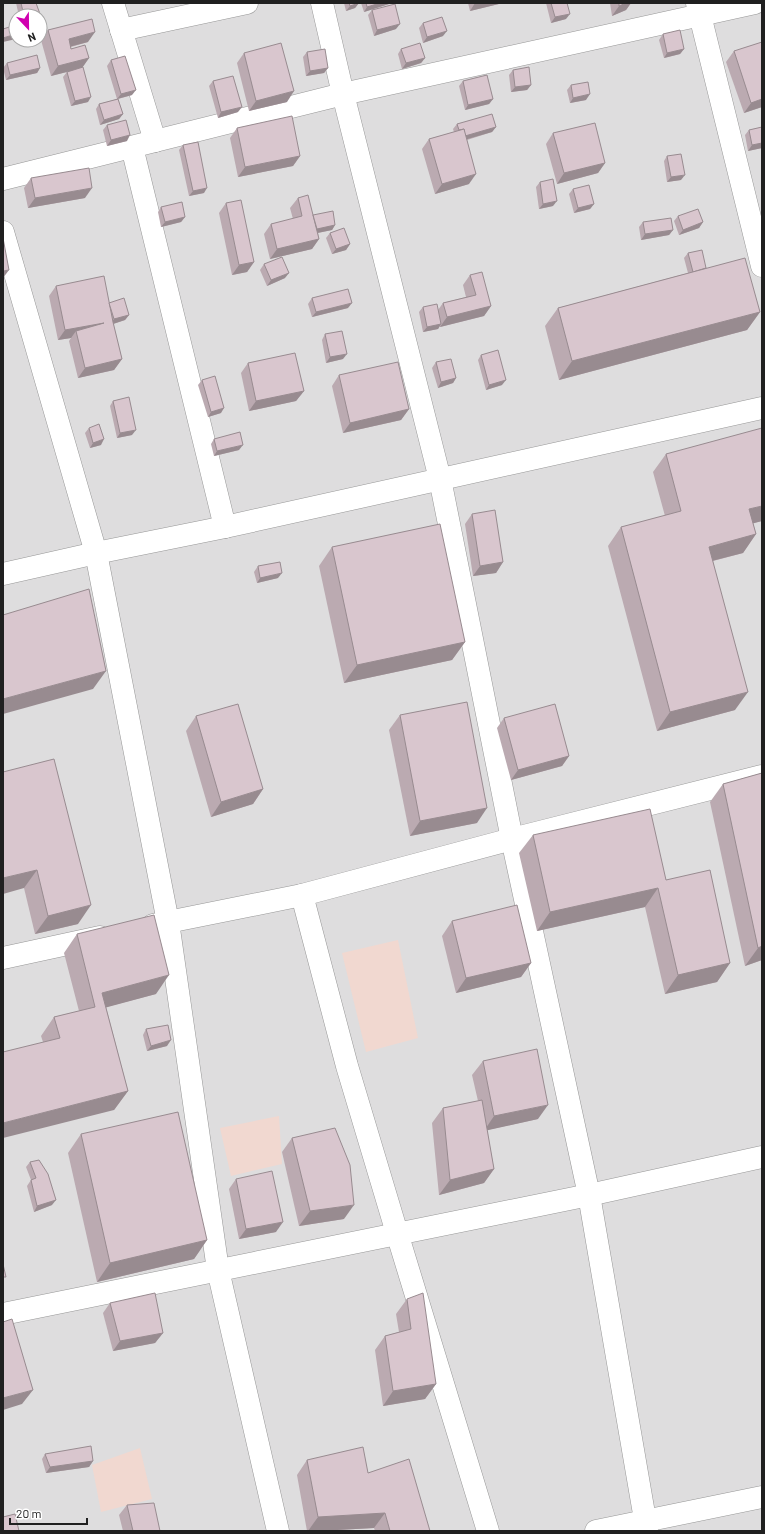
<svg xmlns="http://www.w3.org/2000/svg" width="765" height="1534" viewBox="0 0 765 1534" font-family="Barlow,sans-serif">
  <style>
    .residential { fill: #deddde; fill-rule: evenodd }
    .farmland { fill: #f1d8d0 }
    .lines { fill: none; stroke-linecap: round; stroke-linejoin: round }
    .minor-casing { stroke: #979797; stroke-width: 23 }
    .minor { stroke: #fff; stroke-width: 22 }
    .wall { fill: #bbaab1 }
    .shaded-wall { fill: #988b90 }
    .building { fill: #d9c6ce; stroke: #988b90 }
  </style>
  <rect width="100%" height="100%" fill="#f1e6e8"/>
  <!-- residential -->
  <path class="residential" d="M 3,3 L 762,3 L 762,1531 L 3,1531 ZM 16,16 L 40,16 L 40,40 L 16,40 Z"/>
  <!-- farmland -->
  <g class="farmland">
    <path d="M 398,940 L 418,1038 L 366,1052 L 342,953 Z"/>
    <path d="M 279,1116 L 282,1164 L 231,1176 L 220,1128 Z"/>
    <path d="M 140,1448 L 152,1499 L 101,1512 L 92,1465 Z"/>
  </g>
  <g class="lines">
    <!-- minor casing -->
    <g class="minor-casing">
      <g id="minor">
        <path d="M 113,3 L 155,141"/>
        <path d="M 322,3 L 343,94 L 440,479 L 512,839 L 589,1195 L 647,1531"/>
        <path d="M 697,3 L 762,266"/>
        <path d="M 121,30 L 247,3"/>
        <path d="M 132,147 L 225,527"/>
        <path d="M 3,179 L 343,94 L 755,3"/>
        <path d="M 3,232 L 96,553 L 168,922 L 218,1270 L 278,1531"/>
        <path d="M 3,574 L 96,553 L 225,527 L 762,408"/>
        <path d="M 302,895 L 347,1066 L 397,1233 L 488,1531"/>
        <path d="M 153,925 L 302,895 L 512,839 L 762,776"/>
        <path d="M 3,958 L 100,937"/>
        <path d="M 3,1314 L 589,1195 L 762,1157"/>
        <path d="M 596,1531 L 762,1497"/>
      </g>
    </g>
    <!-- minor -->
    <use href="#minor" class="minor"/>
  </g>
  <!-- wall -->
  <g class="wall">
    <path d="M 16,3 L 36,3 L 39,16 L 19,16 Z"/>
    <path d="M 344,3 L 359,3 L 355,8 L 346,11 Z"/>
    <path d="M 361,3 L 390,3 L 389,4 L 364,12 Z"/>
    <path d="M 468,3 L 503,3 L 470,11 Z"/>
    <path d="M 546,3 L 567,3 L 566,19 L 551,23 Z"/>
    <path d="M 610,3 L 631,3 L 626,10 L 612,16 Z"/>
    <path d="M 372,10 L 396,29 L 374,36 L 368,15 Z"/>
    <path d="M 423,23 L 443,36 L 423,43 L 419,28 Z"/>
    <path d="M 48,30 L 88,42 L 71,47 L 71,49 L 89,58 L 82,68 L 88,102 L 71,106 L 63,77 L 67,72 L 51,76 L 41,40 Z"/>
    <path d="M 663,34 L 684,49 L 680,54 L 664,58 L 659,40 Z"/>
    <path d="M 401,49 L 425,58 L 421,63 L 402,69 L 398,54 Z"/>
    <path d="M 734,51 L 762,107 L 744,113 L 726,62 Z"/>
    <path d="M 307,52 L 328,68 L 324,73 L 306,76 L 303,57 Z"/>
    <path d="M 244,53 L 287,102 L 249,111 L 237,63 Z"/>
    <path d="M 111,60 L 132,95 L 118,99 L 123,114 L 119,119 L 100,125 L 96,109 L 99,104 L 117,99 L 107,66 Z"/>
    <path d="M 7,63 L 40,68 L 37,73 L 6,80 L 3,68 Z"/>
    <path d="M 513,70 L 531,85 L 527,90 L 511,92 L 509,75 Z"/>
    <path d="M 213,81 L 238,112 L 218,118 L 209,86 Z"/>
    <path d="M 463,81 L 493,99 L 489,104 L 465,110 L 459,86 Z"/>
    <path d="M 571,85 L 586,100 L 570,103 L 567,90 Z"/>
    <path d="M 457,124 L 496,127 L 492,132 L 467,140 L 469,184 L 435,194 L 422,149 L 429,139 L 454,132 L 453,129 Z"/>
    <path d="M 107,125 L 127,141 L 107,146 L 103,130 Z"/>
    <path d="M 762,127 L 762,148 L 748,151 L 745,135 L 749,130 Z"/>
    <path d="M 237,128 L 300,156 L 293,166 L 238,177 L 230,138 Z"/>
    <path d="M 553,133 L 605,163 L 598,173 L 557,184 L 546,144 Z"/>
    <path d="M 183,145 L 204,193 L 189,196 L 179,150 Z"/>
    <path d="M 667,156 L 681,180 L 667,182 L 664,161 Z"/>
    <path d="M 31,178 L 85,198 L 28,208 L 24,188 Z"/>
    <path d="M 540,182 L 553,206 L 539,209 L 536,187 Z"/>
    <path d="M 573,189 L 594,204 L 590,209 L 574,213 L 569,194 Z"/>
    <path d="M 298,198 L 313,215 L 335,225 L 332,230 L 318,233 L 319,239 L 312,249 L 270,259 L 264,234 L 271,224 L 293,219 L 290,208 Z"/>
    <path d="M 226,203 L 254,262 L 247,272 L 232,275 L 219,213 Z"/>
    <path d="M 161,207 L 185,217 L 181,222 L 161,227 L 158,212 Z"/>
    <path d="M 678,216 L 703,222 L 699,228 L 679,235 L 674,221 Z"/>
    <path d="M 643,222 L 673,230 L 669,235 L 641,240 L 639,227 Z"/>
    <path d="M 330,233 L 350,244 L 346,250 L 332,254 L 326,238 Z"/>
    <path d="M 688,253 L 760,312 L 747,330 L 559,380 L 545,326 L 558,308 L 688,273 L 684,258 Z"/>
    <path d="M 264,264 L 285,278 L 267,286 L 260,270 Z"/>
    <path d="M 470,275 L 491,306 L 484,316 L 440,327 L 440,326 L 438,329 L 423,332 L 419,312 L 423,307 L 438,310 L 443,303 L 466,297 L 463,285 Z"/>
    <path d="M 56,286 L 109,303 L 129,315 L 125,320 L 113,324 L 122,359 L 114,370 L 78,378 L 69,341 L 71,338 L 58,340 L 49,296 Z"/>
    <path d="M 312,298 L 348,308 L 312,317 L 308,304 Z"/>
    <path d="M 325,334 L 343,359 L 326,363 L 322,340 Z"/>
    <path d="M 481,355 L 502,385 L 486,390 L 478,360 Z"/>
    <path d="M 436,362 L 456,378 L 453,383 L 438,388 L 432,368 Z"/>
    <path d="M 248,363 L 304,391 L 296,401 L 249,411 L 241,373 Z"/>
    <path d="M 339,375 L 409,409 L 401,420 L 343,433 L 332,386 Z"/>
    <path d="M 202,380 L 221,413 L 208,417 L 198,385 Z"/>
    <path d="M 113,401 L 132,435 L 117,438 L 110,406 Z"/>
    <path d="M 89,428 L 101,445 L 90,448 L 85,433 Z"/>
    <path d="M 214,439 L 239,450 L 214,456 L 211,444 Z"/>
    <path d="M 666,454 L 762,521 L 753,523 L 756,534 L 743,553 L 713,561 L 735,710 L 657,731 L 608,546 L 621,527 L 665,516 L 653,472 Z"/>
    <path d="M 472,514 L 503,562 L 496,573 L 473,576 L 465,524 Z"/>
    <path d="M 332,547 L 465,642 L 452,660 L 344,683 L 319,566 Z"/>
    <path d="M 258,566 L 278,578 L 257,583 L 254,572 Z"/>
    <path d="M 400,715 L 477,823 L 410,836 L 389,730 Z"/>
    <path d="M 196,716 L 263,789 L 253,804 L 211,817 L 186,731 Z"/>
    <path d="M 504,718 L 569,756 L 562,766 L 511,780 L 497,728 Z"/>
    <path d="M 3,772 L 78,924 L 35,934 L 24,888 Z"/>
    <path d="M 762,773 L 762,960 L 745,966 L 710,802 L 723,784 Z"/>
    <path d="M 533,835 L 666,880 L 730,963 L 717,982 L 665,994 L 645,907 L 537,931 L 519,853 Z"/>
    <path d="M 452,921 L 531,963 L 521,977 L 456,993 L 442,936 Z"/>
    <path d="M 77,934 L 156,994 L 106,1007 L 128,1091 L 114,1110 L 43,1042 L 41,1036 L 54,1017 L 79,1011 L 64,953 Z"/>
    <path d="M 146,1029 L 167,1046 L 147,1051 L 143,1035 Z"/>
    <path d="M 483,1061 L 538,1119 L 487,1130 L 494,1169 L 484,1183 L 439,1195 L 432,1123 L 443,1108 L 478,1101 L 472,1075 Z"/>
    <path d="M 81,1134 L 207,1240 L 194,1259 L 97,1282 L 68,1153 Z"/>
    <path d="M 292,1138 L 344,1219 L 299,1226 L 282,1152 Z"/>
    <path d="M 30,1162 L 52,1205 L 34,1212 L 27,1186 L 31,1180 L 26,1167 Z"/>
    <path d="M 236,1179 L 276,1232 L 239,1239 L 229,1189 Z"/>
    <path d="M 407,1299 L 436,1384 L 425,1399 L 383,1406 L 375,1350 L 385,1336 L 399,1332 L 396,1314 Z"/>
    <path d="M 110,1303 L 163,1333 L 155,1343 L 113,1351 L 103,1313 Z"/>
    <path d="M 45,1454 L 93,1461 L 89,1467 L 46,1473 L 42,1459 Z"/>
    <path d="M 307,1460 L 368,1473 L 430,1531 L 375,1531 L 374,1528 L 319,1531 L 307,1531 L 297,1475 Z"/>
    <path d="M 127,1505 L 160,1531 L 123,1531 L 119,1515 Z"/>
  </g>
  <!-- shaded-wall -->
  <g class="shaded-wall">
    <path d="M 359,3 L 355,8 L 346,11 L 350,6 Z"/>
    <path d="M 380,3 L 390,3 L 389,4 L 364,12 L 367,7 Z"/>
    <path d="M 475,3 L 503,3 L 470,11 Z"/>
    <path d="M 626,3 L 631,3 L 626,10 L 612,16 L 619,6 Z"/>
    <path d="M 570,14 L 566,19 L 551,23 L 555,17 Z"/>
    <path d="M 400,24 L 396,29 L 374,36 L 377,30 Z"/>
    <path d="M 447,31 L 443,36 L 423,43 L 427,37 Z"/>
    <path d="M 95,32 L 88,42 L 61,49 L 69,39 Z"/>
    <path d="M 16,34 L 16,39 L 3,42 L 3,38 Z"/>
    <path d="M 684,49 L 680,54 L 664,58 L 667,53 Z"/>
    <path d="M 89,58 L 82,68 L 51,76 L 58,66 Z"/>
    <path d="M 425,58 L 421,63 L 402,69 L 406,63 Z"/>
    <path d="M 40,68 L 37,73 L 6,80 L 10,75 Z"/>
    <path d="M 328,68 L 324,73 L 306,76 L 310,71 Z"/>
    <path d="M 531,85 L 527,90 L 511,92 L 515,87 Z"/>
    <path d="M 136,90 L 132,95 L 117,99 L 121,94 Z"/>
    <path d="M 294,91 L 287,102 L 249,111 L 256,101 Z"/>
    <path d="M 590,94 L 586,100 L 570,103 L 573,98 Z"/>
    <path d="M 91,97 L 88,102 L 71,106 L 75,101 Z"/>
    <path d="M 493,99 L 489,104 L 465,110 L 468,105 Z"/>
    <path d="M 762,99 L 762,107 L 744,113 L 751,103 Z"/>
    <path d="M 242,107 L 238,112 L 218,118 L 221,112 Z"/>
    <path d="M 123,114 L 119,119 L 100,125 L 104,120 Z"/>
    <path d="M 496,127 L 492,132 L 457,142 L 461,137 Z"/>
    <path d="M 130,135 L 127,141 L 107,146 L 111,140 Z"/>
    <path d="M 762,143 L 762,148 L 748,151 L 752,145 Z"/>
    <path d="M 300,156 L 293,166 L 238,177 L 245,167 Z"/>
    <path d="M 605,163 L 598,173 L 557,184 L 564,173 Z"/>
    <path d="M 476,174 L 469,184 L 435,194 L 442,184 Z"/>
    <path d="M 685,175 L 681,180 L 667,182 L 671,177 Z"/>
    <path d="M 92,188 L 85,198 L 28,208 L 35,198 Z"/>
    <path d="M 207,188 L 204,193 L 189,196 L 193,191 Z"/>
    <path d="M 557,201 L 553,206 L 539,209 L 543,204 Z"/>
    <path d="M 594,204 L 590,209 L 574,213 L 578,208 Z"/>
    <path d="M 185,217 L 181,222 L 161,227 L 165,222 Z"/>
    <path d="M 703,222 L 699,228 L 679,235 L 683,230 Z"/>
    <path d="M 335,225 L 332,230 L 312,234 L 316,229 Z"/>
    <path d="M 673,230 L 669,235 L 641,240 L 645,234 Z"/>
    <path d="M 319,239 L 312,249 L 270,259 L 277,249 Z"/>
    <path d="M 350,244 L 346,250 L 332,254 L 336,249 Z"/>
    <path d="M 254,262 L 247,272 L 232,275 L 239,265 Z"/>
    <path d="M 9,270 L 3,278 L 3,271 Z"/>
    <path d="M 289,273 L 285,278 L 267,286 L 271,280 Z"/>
    <path d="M 352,303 L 348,308 L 312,317 L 316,312 Z"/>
    <path d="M 491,306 L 484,316 L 440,327 L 447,317 Z"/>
    <path d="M 760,312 L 747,330 L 559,380 L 572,361 Z"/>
    <path d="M 129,315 L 125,320 L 110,325 L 114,319 Z"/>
    <path d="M 104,323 L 76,331 L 71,338 L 58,340 L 65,330 Z"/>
    <path d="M 441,324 L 438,329 L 423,332 L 427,327 Z"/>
    <path d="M 347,354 L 343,359 L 326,363 L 330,357 Z"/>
    <path d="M 122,359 L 114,370 L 78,378 L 85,368 Z"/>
    <path d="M 456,378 L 453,383 L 438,388 L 441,382 Z"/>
    <path d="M 506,380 L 502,385 L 486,390 L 489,385 Z"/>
    <path d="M 304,391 L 296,401 L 249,411 L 256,401 Z"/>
    <path d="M 224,408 L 221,413 L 208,417 L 211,412 Z"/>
    <path d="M 409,409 L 401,420 L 343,433 L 350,423 Z"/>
    <path d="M 136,430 L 132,435 L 117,438 L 120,433 Z"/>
    <path d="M 104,439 L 101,445 L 90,448 L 93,443 Z"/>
    <path d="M 243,445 L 239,450 L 214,456 L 217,451 Z"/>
    <path d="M 762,506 L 762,521 L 736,528 L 749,509 Z"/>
    <path d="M 756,534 L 743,553 L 696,565 L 709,547 Z"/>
    <path d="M 503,562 L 496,573 L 473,576 L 480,566 Z"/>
    <path d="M 282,573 L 278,578 L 257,583 L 260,578 Z"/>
    <path d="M 465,642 L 452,660 L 344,683 L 357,665 Z"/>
    <path d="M 106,671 L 93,689 L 3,714 L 3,699 Z"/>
    <path d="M 748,692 L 735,710 L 657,731 L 670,712 Z"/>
    <path d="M 569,756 L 562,766 L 511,780 L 518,770 Z"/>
    <path d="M 263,789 L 253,804 L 211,817 L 221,802 Z"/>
    <path d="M 487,808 L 477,823 L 410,836 L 420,821 Z"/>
    <path d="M 37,870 L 24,888 L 3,894 L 3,878 Z"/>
    <path d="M 658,888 L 645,907 L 537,931 L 550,912 Z"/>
    <path d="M 91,905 L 78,924 L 35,934 L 48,916 Z"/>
    <path d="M 762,946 L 762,960 L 745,966 L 758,948 Z"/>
    <path d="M 531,963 L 521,977 L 456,993 L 466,978 Z"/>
    <path d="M 730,963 L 717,982 L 665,994 L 678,975 Z"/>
    <path d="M 169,975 L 156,994 L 93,1011 L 102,993 Z"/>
    <path d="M 171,1040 L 167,1046 L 147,1051 L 151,1046 Z"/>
    <path d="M 128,1091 L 114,1110 L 3,1138 L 3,1123 Z"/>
    <path d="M 548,1105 L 538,1119 L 484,1131 L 494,1116 Z"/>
    <path d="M 494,1169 L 484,1183 L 439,1195 L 450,1180 Z"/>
    <path d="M 56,1200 L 52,1205 L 34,1212 L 37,1206 Z"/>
    <path d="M 354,1205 L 344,1219 L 299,1226 L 310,1211 Z"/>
    <path d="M 283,1222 L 276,1232 L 239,1239 L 246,1229 Z"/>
    <path d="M 207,1240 L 194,1259 L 97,1282 L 110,1263 Z"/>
    <path d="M 163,1333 L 155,1343 L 113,1351 L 120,1341 Z"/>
    <path d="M 436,1384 L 425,1399 L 383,1406 L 393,1391 Z"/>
    <path d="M 33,1390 L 22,1404 L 3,1410 L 3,1398 Z"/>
    <path d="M 93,1461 L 89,1467 L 46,1473 L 50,1467 Z"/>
    <path d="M 385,1513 L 374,1528 L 319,1531 L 308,1531 L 318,1517 Z"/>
  </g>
  <!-- building -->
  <g class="building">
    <path d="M 21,3 L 36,3 L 40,14 L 34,16 L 24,16 Z"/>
    <path d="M 349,3 L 359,3 L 350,6 Z"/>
    <path d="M 366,3 L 380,3 L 367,7 Z"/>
    <path d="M 551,3 L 567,3 L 570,14 L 555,17 Z"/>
    <path d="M 619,3 L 626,3 L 619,6 Z"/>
    <path d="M 395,4 L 400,24 L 377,30 L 372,10 Z"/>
    <path d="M 442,17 L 447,31 L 427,37 L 423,23 Z"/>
    <path d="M 92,19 L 95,32 L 69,39 L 71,49 L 85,45 L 89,58 L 58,66 L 48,30 Z"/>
    <path d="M 16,25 L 16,34 L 3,38 L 3,29 Z"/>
    <path d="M 680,30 L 684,49 L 667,53 L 663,34 Z"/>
    <path d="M 762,42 L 762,99 L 751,103 L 734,51 Z"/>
    <path d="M 281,43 L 294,91 L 256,101 L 244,53 Z"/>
    <path d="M 420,43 L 425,58 L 406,63 L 401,49 Z"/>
    <path d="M 325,49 L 328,68 L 310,71 L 307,52 Z"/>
    <path d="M 37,55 L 40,68 L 10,75 L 7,63 Z"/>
    <path d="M 125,56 L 136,90 L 121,94 L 111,60 Z"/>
    <path d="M 83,67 L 91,97 L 75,101 L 67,72 Z"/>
    <path d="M 529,67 L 531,85 L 515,87 L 513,70 Z"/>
    <path d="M 487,75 L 493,99 L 468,105 L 463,81 Z"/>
    <path d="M 233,76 L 242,107 L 221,112 L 213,81 Z"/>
    <path d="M 588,82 L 590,94 L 573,98 L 571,85 Z"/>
    <path d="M 118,99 L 123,114 L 104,120 L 99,104 Z"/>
    <path d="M 492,114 L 496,127 L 465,136 L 464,129 L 459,130 L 457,124 Z"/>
    <path d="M 292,116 L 300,156 L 245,167 L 237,128 Z"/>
    <path d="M 126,120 L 130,135 L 111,140 L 107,125 Z"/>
    <path d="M 595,123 L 605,163 L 564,173 L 553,133 Z"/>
    <path d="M 762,127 L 762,143 L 752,145 L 749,130 Z"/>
    <path d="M 464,129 L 476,174 L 442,184 L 429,139 Z"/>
    <path d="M 198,142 L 207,188 L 193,191 L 183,145 Z"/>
    <path d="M 681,154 L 685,175 L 671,177 L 667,156 Z"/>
    <path d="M 89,168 L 92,188 L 35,198 L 31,178 Z"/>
    <path d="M 553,179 L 557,201 L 543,204 L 540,182 Z"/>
    <path d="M 589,185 L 594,204 L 578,208 L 573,189 Z"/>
    <path d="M 308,195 L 319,239 L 277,249 L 271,224 L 302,216 L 298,198 Z"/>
    <path d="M 241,200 L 254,262 L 239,265 L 226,203 Z"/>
    <path d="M 182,202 L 185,217 L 165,222 L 161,207 Z"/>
    <path d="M 698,209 L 703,222 L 683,230 L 678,216 Z"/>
    <path d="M 333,211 L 335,225 L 317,229 L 313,215 Z"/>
    <path d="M 671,218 L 673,230 L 645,234 L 643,222 Z"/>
    <path d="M 344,228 L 350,244 L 336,249 L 330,233 Z"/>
    <path d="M 3,238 L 9,270 L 3,271 Z"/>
    <path d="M 702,250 L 706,268 L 693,272 L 688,253 Z"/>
    <path d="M 282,257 L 289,273 L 271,280 L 264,264 Z"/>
    <path d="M 745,258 L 760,312 L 572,361 L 558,308 Z"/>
    <path d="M 482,272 L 491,306 L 447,317 L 443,303 L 476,295 L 470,275 Z"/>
    <path d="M 104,276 L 113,322 L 122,359 L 85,368 L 76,331 L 104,323 L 65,330 L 56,286 Z"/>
    <path d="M 348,289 L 352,303 L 316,312 L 312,298 Z"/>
    <path d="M 124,298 L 129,315 L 114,319 L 109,303 Z"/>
    <path d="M 437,304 L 441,324 L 427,327 L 423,307 Z"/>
    <path d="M 342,331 L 347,354 L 330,357 L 325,334 Z"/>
    <path d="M 498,350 L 506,380 L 489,385 L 481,355 Z"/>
    <path d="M 295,353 L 304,391 L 256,401 L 248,363 Z"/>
    <path d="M 451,359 L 456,378 L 441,382 L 436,362 Z"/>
    <path d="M 398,362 L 409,409 L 350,423 L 339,375 Z"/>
    <path d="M 215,376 L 224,408 L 211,412 L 202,380 Z"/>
    <path d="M 129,397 L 136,430 L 120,433 L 113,401 Z"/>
    <path d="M 99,424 L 104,439 L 93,443 L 89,428 Z"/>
    <path d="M 762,428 L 762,506 L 749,509 L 756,534 L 709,547 L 748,692 L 670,712 L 621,527 L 681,511 L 666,454 Z"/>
    <path d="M 240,432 L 243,445 L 217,451 L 214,439 Z"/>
    <path d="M 495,510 L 503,562 L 480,566 L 472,514 Z"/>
    <path d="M 440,524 L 465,642 L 357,665 L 332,547 Z"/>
    <path d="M 280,562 L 282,573 L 260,578 L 258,566 Z"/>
    <path d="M 89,589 L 106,671 L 3,699 L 3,615 Z"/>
    <path d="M 467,702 L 487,808 L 420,821 L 400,715 Z"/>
    <path d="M 238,704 L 263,789 L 221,802 L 196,716 Z"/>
    <path d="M 555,704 L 569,756 L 518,770 L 504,718 Z"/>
    <path d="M 54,759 L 91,905 L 48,916 L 37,870 L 3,878 L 3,772 Z"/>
    <path d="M 762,773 L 762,946 L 758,948 L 723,784 Z"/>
    <path d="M 650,809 L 666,880 L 710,870 L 730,963 L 678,975 L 658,888 L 550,912 L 533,835 Z"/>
    <path d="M 517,905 L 531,963 L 466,978 L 452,921 Z"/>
    <path d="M 154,915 L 169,975 L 102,993 L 128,1091 L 3,1123 L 3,1052 L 60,1038 L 54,1017 L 95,1007 L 77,934 Z"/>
    <path d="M 168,1025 L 171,1040 L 151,1046 L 146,1029 Z"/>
    <path d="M 537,1049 L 548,1105 L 494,1116 L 483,1061 Z"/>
    <path d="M 482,1100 L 494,1169 L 450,1180 L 443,1108 Z"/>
    <path d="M 178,1112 L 207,1240 L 110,1263 L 81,1134 Z"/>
    <path d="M 335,1128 L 350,1165 L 354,1205 L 310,1211 L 292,1138 Z"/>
    <path d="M 39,1160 L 48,1174 L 56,1200 L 37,1206 L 31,1180 L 36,1178 L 30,1162 Z"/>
    <path d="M 272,1171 L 283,1222 L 246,1229 L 236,1179 Z"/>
    <path d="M 3,1264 L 6,1277 L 3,1277 Z"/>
    <path d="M 155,1293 L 163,1333 L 120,1341 L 110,1303 Z"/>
    <path d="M 423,1293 L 436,1384 L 393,1391 L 385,1336 L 411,1329 L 407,1299 Z"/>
    <path d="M 12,1319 L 33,1390 L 3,1398 L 3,1322 Z"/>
    <path d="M 91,1446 L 93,1461 L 50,1467 L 45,1454 Z"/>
    <path d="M 363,1447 L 368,1473 L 409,1459 L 430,1531 L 390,1531 L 385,1513 L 318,1517 L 307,1460 Z"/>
    <path d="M 154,1503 L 160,1531 L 133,1531 L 127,1505 Z"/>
    <path d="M 15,1514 L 19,1531 L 3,1531 L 3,1517 Z"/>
  </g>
  <!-- border -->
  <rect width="765" height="1534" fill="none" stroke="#202020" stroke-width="8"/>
  <!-- north arrow -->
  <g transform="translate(28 28) rotate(158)"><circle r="19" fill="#ffffff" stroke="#a6a6a6"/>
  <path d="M0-3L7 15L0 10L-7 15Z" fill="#d100b0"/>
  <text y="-6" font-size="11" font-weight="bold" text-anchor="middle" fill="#202020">N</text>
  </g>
  <!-- scale -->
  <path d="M10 1518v6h77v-6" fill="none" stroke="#202020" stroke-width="2"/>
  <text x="16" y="1518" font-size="12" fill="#202020" stroke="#ffffff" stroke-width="3" paint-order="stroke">20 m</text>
</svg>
